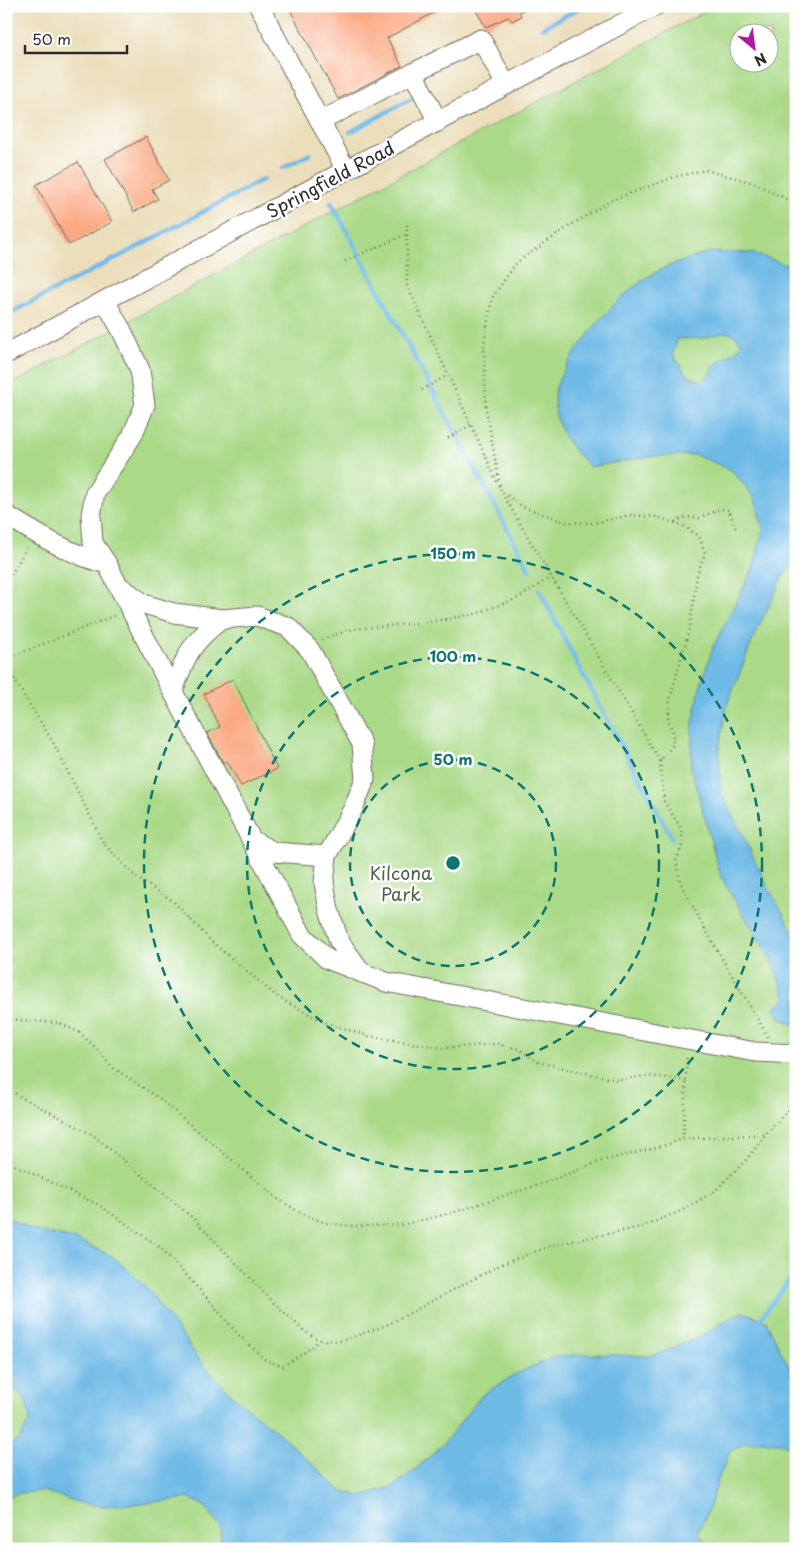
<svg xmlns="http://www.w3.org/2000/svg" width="802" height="1555" viewBox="0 0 802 1555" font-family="'Playpen Sans',sans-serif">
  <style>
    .green { fill: #aada88; stroke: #6a825a; fill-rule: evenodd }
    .water { fill: #6ebae7; stroke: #4c7289; fill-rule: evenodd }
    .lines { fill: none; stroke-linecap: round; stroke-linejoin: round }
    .stream { stroke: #6ebae7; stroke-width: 4.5 }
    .building { fill: #faa982 }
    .minor-casing { stroke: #6f6a5d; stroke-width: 21 }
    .path { stroke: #6f6a5d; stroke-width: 2.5; stroke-dasharray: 1 4; stroke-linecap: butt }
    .minor { stroke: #fff; stroke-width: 19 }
    .ring { fill: none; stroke: #0f766e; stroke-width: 2.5; stroke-dasharray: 9 6 }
    .labels { text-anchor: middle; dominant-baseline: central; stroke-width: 5; stroke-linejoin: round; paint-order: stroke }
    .street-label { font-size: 18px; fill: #2b2b2b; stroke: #fff }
    .park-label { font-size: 18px; fill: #516047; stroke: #fff }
    .centre { fill: #0f766e; stroke: #fff; stroke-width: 2.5 }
    .ring-label { font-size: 15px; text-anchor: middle; font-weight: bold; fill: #0f766e; stroke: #fff; stroke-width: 5; stroke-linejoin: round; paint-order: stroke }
  </style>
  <rect width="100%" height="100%" fill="#fff"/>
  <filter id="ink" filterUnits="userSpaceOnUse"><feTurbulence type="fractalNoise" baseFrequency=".02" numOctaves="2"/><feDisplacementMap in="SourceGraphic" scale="10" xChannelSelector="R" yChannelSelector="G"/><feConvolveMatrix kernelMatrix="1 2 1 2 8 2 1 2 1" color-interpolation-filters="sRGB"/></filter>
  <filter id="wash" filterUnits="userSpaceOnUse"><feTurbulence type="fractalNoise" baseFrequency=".0096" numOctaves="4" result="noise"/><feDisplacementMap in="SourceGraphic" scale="20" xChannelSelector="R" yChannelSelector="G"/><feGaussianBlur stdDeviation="1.12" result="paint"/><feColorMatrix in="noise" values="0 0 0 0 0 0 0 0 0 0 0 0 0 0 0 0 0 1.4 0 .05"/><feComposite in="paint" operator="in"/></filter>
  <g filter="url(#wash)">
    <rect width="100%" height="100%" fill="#ecdebb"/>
    <!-- green -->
    <path class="green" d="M 715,6 L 796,6 L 796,1549 L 6,1549 L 6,387 ZM 740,32 L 770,32 L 770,62 L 740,62 Z"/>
    <!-- water -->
    <g class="water">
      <path d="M 709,252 L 753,253 L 789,266 L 796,277 L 796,559 L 783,576 L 753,639 L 727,705 L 719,748 L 721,791 L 767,885 L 794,933 L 796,942 L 796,1026 L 779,1017 L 774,1008 L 786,999 L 773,963 L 721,877 L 691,768 L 692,729 L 700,688 L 713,647 L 753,569 L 763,529 L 755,498 L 731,470 L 696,455 L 655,456 L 590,467 C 569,446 555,429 554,398 C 553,387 568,362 575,353 C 600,317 628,284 669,266 C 682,261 696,257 709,252 ZM 726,332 L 735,335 L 742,344 L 733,354 L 719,361 L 703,382 L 687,375 L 673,355 L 677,339 L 703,338 Z"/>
      <path d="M 6,1217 L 35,1231 L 75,1239 L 114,1257 L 146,1287 L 202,1363 L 234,1397 L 282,1436 L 340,1490 L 360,1496 L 390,1488 L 413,1472 L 444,1443 L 482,1395 L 514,1375 L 553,1357 L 585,1354 L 650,1356 L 679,1346 L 706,1333 L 728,1319 L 743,1312 L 766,1321 L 790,1369 L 796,1375 L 796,1450 L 785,1444 L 762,1441 L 744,1443 L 731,1451 L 719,1477 L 710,1506 L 698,1533 L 713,1549 L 221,1549 L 220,1526 L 206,1507 L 190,1498 L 144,1503 L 102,1506 L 80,1503 L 44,1491 L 20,1493 L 6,1497 L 6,1448 L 20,1439 L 30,1419 L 26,1402 L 6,1378 Z"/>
    </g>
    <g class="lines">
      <!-- stream -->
      <g class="stream">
        <path d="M 542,28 L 583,6"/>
        <path d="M 350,132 L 413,98"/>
        <path d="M 283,168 L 310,154"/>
        <path d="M 331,202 L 530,571"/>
        <path d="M 6,315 L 134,249 L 264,179"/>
        <path d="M 539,589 L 580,669 L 672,838"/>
        <path d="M 758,1322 L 796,1271"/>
      </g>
    </g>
    <g id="blocks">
      <!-- building -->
      <g class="building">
        <path d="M 288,6 L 446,6 L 387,38 L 402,66 L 338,99 Z"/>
        <path d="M 473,6 L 530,6 L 519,12 L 521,16 L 512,21 L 508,17 L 486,27 Z"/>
        <path d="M 146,137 L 169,180 L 152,189 L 158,199 L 134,212 L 105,159 Z"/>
        <path d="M 78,162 L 112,222 L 69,245 L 36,185 Z"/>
        <path d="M 233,679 L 277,769 L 241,786 L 227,761 L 224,764 L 207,733 L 220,727 L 204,694 Z"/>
      </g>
    </g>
  </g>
  <g filter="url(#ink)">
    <use href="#blocks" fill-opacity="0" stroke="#6f6a5d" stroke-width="1"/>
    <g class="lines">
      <!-- minor casing -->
      <g class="minor-casing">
        <g id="minor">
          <path d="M 259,6 L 346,170"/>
          <path d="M 321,121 L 413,73"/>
          <path d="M 438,122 L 413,73 L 481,39 L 506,85"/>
          <path d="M 105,301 L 122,331 L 140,370 L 145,405 L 132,436 L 95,493 L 91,515 L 93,543 L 107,564 L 173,692 L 302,935 L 327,959 L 386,982 L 755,1052 L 796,1054"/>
          <path d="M 6,354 L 320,184 L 655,6"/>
          <path d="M 6,515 C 38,535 71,555 107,564"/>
          <path d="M 122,588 L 144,604 L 174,613 L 222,619 L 257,616 L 288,627 L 310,650 L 362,744 L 365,779 L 353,809 L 327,856 L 324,883 L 329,910 L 339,941 L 362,973"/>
          <path d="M 173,692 C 185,656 191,642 222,619"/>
          <path d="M 253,841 L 274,852 L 327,856"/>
        </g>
      </g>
      <!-- path -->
      <g class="path">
        <path d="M 407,225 L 407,285 L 499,486"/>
        <path d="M 345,261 L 407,234"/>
        <path d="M 422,390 L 448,375"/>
        <path d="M 448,438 L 471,425"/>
        <path d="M 502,493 L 660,761"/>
        <path d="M 675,522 L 686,517 L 699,518 L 720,509 L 729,510 L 736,529"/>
        <path d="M 6,583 L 28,546"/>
        <path d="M 322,639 L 353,629 L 429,622 L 475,614 L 518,598 L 551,577"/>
        <path d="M 6,659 L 116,615"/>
        <path d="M 6,666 L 54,744 L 104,844 L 137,878 L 173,901 L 212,942 L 279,998 L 324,1022 L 368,1036 L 443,1048 L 498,1044 L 519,1049 L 538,1062 L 617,1080 L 645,1076 L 668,1078 L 686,1081"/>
        <path d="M 6,1019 L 58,1023 L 79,1032 L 95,1047 L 111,1066 L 160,1099 L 278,1199 L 304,1215 L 326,1223 L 352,1226 L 401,1225 L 452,1213 L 497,1198 L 544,1183 L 601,1161 L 656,1148 L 683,1139 L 766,1134"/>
        <path d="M 768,1037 L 702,924 L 681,884 L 676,861 L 683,843 L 681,828 L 664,801 L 660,761 L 673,745 L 673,731 L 668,720 L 670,699 L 690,626 L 697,575 L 705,553 L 699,536 L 682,525 L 657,517 L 630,515 L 595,523 L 565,522 L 523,507 L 501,491 L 486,409 L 484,343 L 492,298 L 517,262 L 571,225 L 612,200 L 674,177 L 705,170 L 754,183 L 796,204"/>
        <path d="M 6,1089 L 93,1135 L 193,1218 L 272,1301 L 303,1330 L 319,1340 L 340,1341 L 385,1326 L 502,1264 L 553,1245 L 641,1227 L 681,1211 L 715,1191 L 746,1160 L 766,1134 L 787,1111 L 796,1094"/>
        <path d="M 683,1139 L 687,1056"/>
        <path d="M 6,1161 L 99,1205 L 161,1248 L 208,1299 L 238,1334 L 265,1360 L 283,1366 L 311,1348 L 319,1340"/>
      </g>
      <!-- minor -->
      <use href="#minor" class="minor"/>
    </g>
  </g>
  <!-- distance rings -->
  <g class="ring">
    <circle cx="453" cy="863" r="103"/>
    <circle cx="453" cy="863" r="206"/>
    <circle cx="453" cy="863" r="309"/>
  </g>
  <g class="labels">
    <!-- street labels -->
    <g class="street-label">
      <text transform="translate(330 179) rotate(-28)">Springfield Road</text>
    </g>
    <!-- park labels -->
    <g class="park-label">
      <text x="401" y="872">Kilcona<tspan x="401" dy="21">Park</tspan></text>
    </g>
  </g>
  <circle cx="453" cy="863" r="8" class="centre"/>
  <g class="ring-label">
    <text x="453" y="559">150 m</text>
    <text x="453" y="662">100 m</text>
    <text x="453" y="765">50 m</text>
  </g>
  <!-- margin -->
  <rect width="802" height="1555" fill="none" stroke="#fff" stroke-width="25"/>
  <!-- north arrow -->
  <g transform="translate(754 48) rotate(151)"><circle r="24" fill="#ffffff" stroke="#aaaaaa"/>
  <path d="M0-4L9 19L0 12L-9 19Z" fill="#b5179e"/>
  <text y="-8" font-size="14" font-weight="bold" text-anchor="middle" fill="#2b2b2b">N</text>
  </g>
  <!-- scale -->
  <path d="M25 45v8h102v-8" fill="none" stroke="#2b2b2b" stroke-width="2.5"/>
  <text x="32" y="45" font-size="15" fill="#2b2b2b" stroke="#ffffff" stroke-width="4" paint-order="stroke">50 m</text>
</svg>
